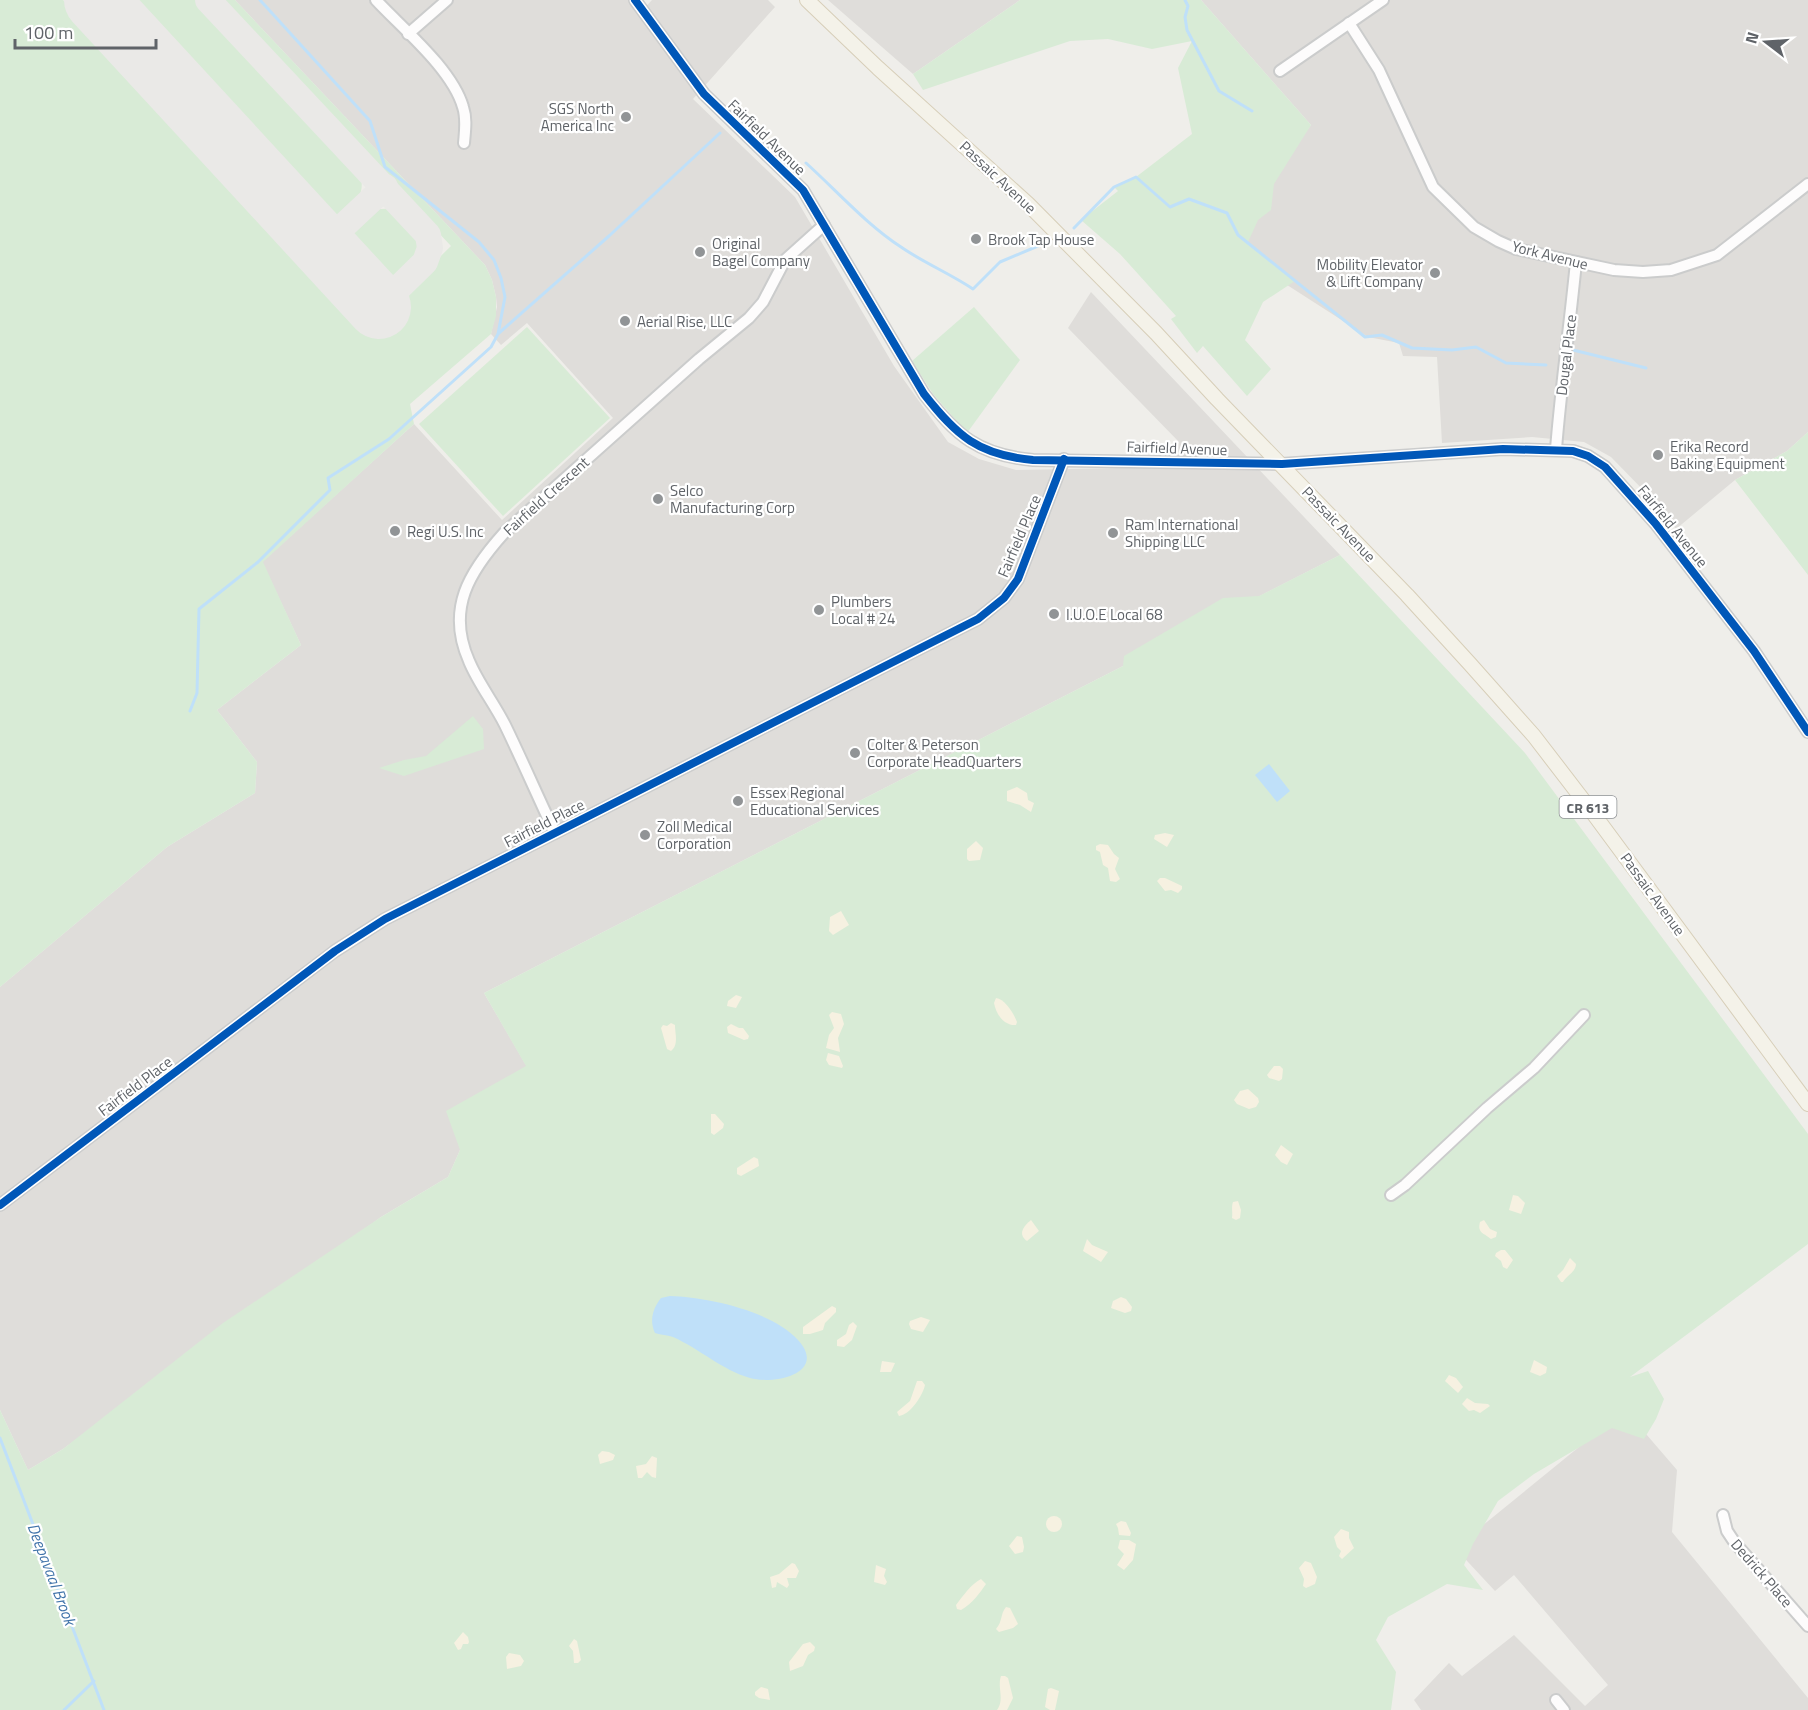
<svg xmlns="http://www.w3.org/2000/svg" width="1808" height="1710" viewBox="0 0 1808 1710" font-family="'Titillium Web',sans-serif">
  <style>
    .industrial { fill: #dfddda }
    .green { fill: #d8ebd6 }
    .sand { fill: #f6f1e1 }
    .water { fill: #bfe0f9 }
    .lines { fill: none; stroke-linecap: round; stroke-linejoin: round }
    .stream { stroke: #bfe0f9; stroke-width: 3 }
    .taxiway { stroke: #eae9e7; stroke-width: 26 }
    .runway { stroke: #eae9e7; stroke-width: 64 }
    .minor-casing { stroke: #cbcccc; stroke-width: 14 }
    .major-casing { stroke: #d7ceb8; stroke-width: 16 }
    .minor { stroke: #fdfcfc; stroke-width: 10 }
    .major { stroke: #f4f2e9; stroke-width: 14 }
    .cycleway-casing { stroke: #fff; stroke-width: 11 }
    .cycleway { stroke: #0057b8; stroke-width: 8 }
    .poi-dot { fill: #919496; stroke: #fff; stroke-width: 2 }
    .labels { text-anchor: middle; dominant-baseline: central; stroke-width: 4.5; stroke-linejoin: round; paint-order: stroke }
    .shield { fill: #fff; stroke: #8f9295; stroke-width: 1.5 }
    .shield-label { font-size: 14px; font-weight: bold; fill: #5f6368 }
    .poi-label { font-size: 15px; fill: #5f6368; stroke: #fff; text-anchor: start }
    .street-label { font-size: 15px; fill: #5f6368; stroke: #fff }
    .water-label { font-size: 16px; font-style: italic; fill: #4174aa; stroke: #fff }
  </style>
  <rect width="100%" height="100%" fill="#efeeea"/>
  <!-- industrial -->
  <g class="industrial">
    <path d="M 235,0 L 629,0 L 639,14 L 652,0 L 768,0 L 775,7 L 693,99 L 795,197 L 894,366 L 948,442 L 979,459 L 1016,470 L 1169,467 L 1179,442 L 1068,328 L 1091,292 L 1340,555 L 484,993 L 541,1091 L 460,1150 L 448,1177 L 381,1217 L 63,1449 L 28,1470 L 0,1410 L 0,987 L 167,847 L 255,793 L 257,762 L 217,710 L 301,645 L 262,562 L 414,424 L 502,520 L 613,418 L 527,323 L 501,345 L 491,334 L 497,307 L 496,297 L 492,280 L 485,265 Z"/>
    <path d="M 828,0 L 1020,0 L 913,74 Z"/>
    <path d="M 1201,0 L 1808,0 L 1808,432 L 1787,451 L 1735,480 L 1676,529 L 1648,495 L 1611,457 L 1584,442 L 1532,437 L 1442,443 L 1437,357 L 1403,356 L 1399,343 L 1368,337 L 1242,256 L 1270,179 L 1311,125 Z"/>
    <path d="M 1634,1420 L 1677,1470 L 1672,1532 L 1808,1698 L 1808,1710 L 1421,1710 L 1414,1700 L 1449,1663 L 1462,1676 L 1514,1635 L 1585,1706 L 1608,1685 L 1514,1575 L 1495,1591 L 1455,1548 L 1606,1425 Z"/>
  </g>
  <!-- green -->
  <g class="green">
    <path d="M 0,0 L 63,0 L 371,325 L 451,246 L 219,0 L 235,0 L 485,265 L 492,280 L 496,297 L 496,316 L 491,334 L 410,404 L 414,424 L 263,562 L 301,645 L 217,710 L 257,762 L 255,793 L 167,847 L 0,987 Z"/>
    <path d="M 113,0 L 196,0 L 350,163 C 354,168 359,173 361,179 C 366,197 346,220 328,218 C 321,217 316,213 310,209 Z"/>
    <path d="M 1020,0 L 1201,0 L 1311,125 L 1274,184 L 1271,210 L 1258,220 L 1248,242 L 1295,281 L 1263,302 L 1245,340 L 1271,369 L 1247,396 L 1203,346 L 1197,353 L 1171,319 L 1176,316 L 1120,254 L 1081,220 L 1118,191 L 1114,187 L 1136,177 L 1192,134 L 1178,68 L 1192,41 L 1152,49 L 1108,39 L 1070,41 L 923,90 L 913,74 Z"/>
    <path d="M 378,209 C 383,209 388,208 392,210 C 406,215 423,238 418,253 C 416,261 410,266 404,271 C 401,273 396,278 393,279 C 381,283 372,273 365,266 C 344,243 349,222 378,209 Z"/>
    <path d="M 974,307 L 1020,360 L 967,433 L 933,394 L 912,361 Z"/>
    <path d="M 527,327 L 610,418 L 503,516 L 419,424 Z"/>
    <path d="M 1808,432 L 1808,575 L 1735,480 L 1787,451 Z"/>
    <path d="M 1340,555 L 1525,753 L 1808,1134 L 1808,1244 L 1630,1377 L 1648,1371 L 1664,1399 L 1656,1419 L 1644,1439 L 1612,1428 L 1534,1474 L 1498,1501 L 1473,1544 L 1464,1565 L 1483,1590 L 1447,1584 L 1388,1617 L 1376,1640 L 1396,1672 L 1391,1710 L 0,1710 L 0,1410 L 28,1470 L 63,1449 L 223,1323 L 381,1217 L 448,1177 L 460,1150 L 446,1111 L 526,1066 L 484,993 L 1123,666 L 1124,656 L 1223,598 L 1259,596 Z"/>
    <path d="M 473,716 L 483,729 L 484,749 L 404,776 L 379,768 L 404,760 L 426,756 Z"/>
  </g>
  <!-- sand -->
  <g class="sand">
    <path d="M 1017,787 L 1027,793 L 1028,800 L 1034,803 L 1031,812 L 1020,805 L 1007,801 L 1007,791 Z"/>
    <path d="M 1165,833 L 1174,835 L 1167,847 L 1154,839 L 1155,835 Z"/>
    <path d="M 976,841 L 983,848 L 980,860 L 969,861 L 967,859 L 967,849 Z"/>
    <path d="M 1100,844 L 1108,845 L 1114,854 L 1119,858 L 1115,869 L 1120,879 L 1116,882 L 1110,881 L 1108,868 L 1103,865 L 1100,852 L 1096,850 L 1096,846 Z"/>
    <path d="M 1160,878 L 1165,878 L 1182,886 L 1182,889 L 1178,893 L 1171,890 L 1165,891 L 1157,881 Z"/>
    <path d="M 841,911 L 849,925 L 833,935 L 829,931 L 830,917 Z"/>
    <path d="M 736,995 L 742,997 L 736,1008 L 727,1006 L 728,1001 Z"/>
    <path d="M 996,998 C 1005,999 1014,1014 1017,1022 L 1016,1025 C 1004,1026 996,1014 994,1003 Z"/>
    <path d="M 832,1012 L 841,1014 L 844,1024 L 838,1038 L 840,1052 L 826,1048 L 829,1035 L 834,1028 L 829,1015 Z"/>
    <path d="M 671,1023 L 675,1025 C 675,1034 679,1045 671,1051 L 667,1049 L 661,1028 L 663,1025 L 667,1026 Z"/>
    <path d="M 731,1024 L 739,1028 L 743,1028 L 749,1036 L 748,1039 L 744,1040 L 728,1033 L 727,1027 Z"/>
    <path d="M 828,1053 L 839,1056 L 843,1066 L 842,1068 L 829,1065 L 826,1060 Z"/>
    <path d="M 1274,1066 L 1280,1066 L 1283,1069 L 1282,1079 L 1279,1081 L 1269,1078 L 1267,1075 Z"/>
    <path d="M 1248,1089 L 1258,1098 L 1259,1102 L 1256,1107 L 1249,1109 L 1237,1104 L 1234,1100 L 1240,1091 Z"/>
    <path d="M 711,1114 L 715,1114 L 724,1124 L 723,1128 L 714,1135 L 711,1133 Z"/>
    <path d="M 1281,1145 L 1293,1154 L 1287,1165 L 1281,1162 L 1275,1155 Z"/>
    <path d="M 754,1157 L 758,1159 L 759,1166 L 741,1176 L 737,1174 L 737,1168 Z"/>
    <path d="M 1513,1195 L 1518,1196 L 1525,1203 L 1521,1214 L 1509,1210 Z"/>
    <path d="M 1238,1201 L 1241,1210 L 1240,1218 L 1236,1220 L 1232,1218 C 1233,1213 1231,1207 1233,1202 Z"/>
    <path d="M 1031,1220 L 1039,1231 L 1027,1241 C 1017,1234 1024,1226 1031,1220 Z"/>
    <path d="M 1484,1220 L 1490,1229 L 1497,1232 L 1496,1237 L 1491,1239 C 1484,1233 1477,1233 1480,1222 Z"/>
    <path d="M 1087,1239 L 1092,1245 L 1108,1252 L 1101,1262 L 1083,1251 Z"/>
    <path d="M 1501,1250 L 1505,1250 L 1513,1260 L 1507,1269 L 1503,1267 L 1501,1261 L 1495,1256 L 1496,1253 Z"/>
    <path d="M 1570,1258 L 1576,1264 C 1576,1272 1566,1276 1563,1282 L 1561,1282 L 1557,1276 L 1563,1270 Z"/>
    <path d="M 1121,1297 L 1126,1299 L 1132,1307 L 1131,1311 L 1125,1313 L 1111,1308 L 1113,1301 Z"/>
    <path d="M 832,1306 L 836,1308 L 836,1312 L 825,1323 L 823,1330 L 810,1334 L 803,1334 L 803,1327 Z"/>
    <path d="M 921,1317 L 930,1320 L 923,1332 L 911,1329 L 909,1324 L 910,1321 Z"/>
    <path d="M 853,1322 L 857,1326 L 852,1340 L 844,1347 L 837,1346 L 837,1340 L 846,1334 L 849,1325 Z"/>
    <path d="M 1534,1360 L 1547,1367 L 1546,1373 L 1540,1376 L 1530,1372 Z"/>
    <path d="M 882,1361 L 895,1363 L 891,1372 L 880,1372 Z"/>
    <path d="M 1449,1375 L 1456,1378 L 1463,1387 L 1458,1393 L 1445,1381 Z"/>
    <path d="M 917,1381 L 922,1381 L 925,1385 C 923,1395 910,1415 899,1416 L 897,1412 L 910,1401 Z"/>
    <path d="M 1467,1398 L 1475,1403 L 1488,1404 L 1490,1406 L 1480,1413 L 1474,1410 L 1469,1411 L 1462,1404 Z"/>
    <path d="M 602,1451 L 609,1452 L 615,1455 L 613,1460 L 600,1464 L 598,1455 Z"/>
    <path d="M 652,1456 L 657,1458 L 656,1478 L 652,1477 L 647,1472 L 642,1478 L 638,1478 L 636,1466 L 646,1464 Z"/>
    <circle cx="1054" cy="1524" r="8"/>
    <path d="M 1121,1521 L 1126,1522 L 1131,1533 L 1130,1536 L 1119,1535 L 1118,1528 L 1116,1524 Z"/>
    <path d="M 1341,1529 L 1349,1532 L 1349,1538 L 1354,1548 L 1342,1559 L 1339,1556 L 1341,1551 L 1337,1547 L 1334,1537 Z"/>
    <path d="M 1017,1536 L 1022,1537 L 1024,1547 L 1023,1552 L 1015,1554 L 1009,1546 Z"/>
    <path d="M 1120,1540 L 1129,1540 L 1136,1544 L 1133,1560 L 1124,1570 L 1117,1565 L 1124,1554 L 1118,1548 Z"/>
    <path d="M 1305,1561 L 1311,1563 L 1317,1577 L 1315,1584 L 1306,1588 L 1303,1586 L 1304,1579 L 1299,1568 Z"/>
    <path d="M 792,1563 L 795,1564 L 799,1571 L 796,1578 L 787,1578 L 789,1585 L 787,1588 L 777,1582 L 776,1587 L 772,1588 L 770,1577 L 779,1574 Z"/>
    <path d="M 876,1565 L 886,1569 L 884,1576 L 887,1582 L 885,1585 L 874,1582 Z"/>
    <path d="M 981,1579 L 986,1584 C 979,1594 972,1604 961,1610 L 957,1609 L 956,1605 C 963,1596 971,1584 981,1579 Z"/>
    <path d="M 1006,1607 L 1010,1608 L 1018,1624 L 1013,1628 L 999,1632 L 996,1629 C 1003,1621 1000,1614 1006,1607 Z"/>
    <path d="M 463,1632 L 468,1637 L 469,1642 L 468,1644 L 463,1644 L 461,1649 L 458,1650 L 454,1643 Z"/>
    <path d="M 574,1639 L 577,1641 L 581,1660 L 578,1663 L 574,1663 L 573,1651 L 569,1646 Z"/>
    <path d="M 810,1642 L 815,1647 L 814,1651 L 808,1655 L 803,1666 L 790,1671 L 789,1662 L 803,1644 Z"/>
    <path d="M 509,1653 L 520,1655 L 524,1661 L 521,1666 L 507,1669 L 506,1657 Z"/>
    <path d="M 1001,1676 L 1005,1676 L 1008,1678 L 1013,1698 L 1007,1710 L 997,1710 C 1005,1700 997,1687 1001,1676 Z"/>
    <path d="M 761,1687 L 768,1689 L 770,1700 L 759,1698 L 755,1695 L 755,1692 Z"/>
    <path d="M 1051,1688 L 1059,1691 L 1055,1710 L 1050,1710 L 1045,1707 L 1048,1689 Z"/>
  </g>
  <!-- water -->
  <g class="water">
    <path d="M 1269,764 L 1290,791 L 1277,802 L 1255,775 Z"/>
    <path d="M 670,1296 C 707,1297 772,1311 798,1340 C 828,1373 774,1385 750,1378 C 722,1370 700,1349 673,1337 C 667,1335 661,1335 655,1333 C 649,1321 653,1308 661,1298 Z"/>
  </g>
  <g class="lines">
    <!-- stream -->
    <g class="stream">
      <path d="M 1185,0 L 1188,6 L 1185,17 L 1187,30 L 1219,91 L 1252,111"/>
      <path d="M 806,163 C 837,191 866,224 901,247 C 924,263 949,273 973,289 L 1000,262 L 1038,246"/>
      <path d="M 1074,228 L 1114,187 L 1136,177 L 1170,207 L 1189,199 L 1227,213 L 1238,235 L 1365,337 L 1382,335 L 1412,348 L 1452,350 L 1476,347 L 1506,363 L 1546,365"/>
      <path d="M 499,333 L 609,236 L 720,133"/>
      <path d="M 1573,350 L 1646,368"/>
      <path d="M 190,711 L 197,693 L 199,609 L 258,562 L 330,490 L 328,478 L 389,439 L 491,347 L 498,334 L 505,297 L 501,278 L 494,260 L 479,242 L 385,167 L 370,121 L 260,0"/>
      <path d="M 0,1438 L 104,1710"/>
      <path d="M 64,1710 L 94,1681"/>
    </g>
    <!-- taxiway -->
    <g class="taxiway">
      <path d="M 208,0 L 428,235 L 430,248 L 425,262 L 379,307"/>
      <path d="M 322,246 L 385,187"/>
    </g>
    <!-- runway -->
    <path class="runway" d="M 96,0 L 379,307"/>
    <!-- minor casing -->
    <g class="minor-casing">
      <g id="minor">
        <path d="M 376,0 C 403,29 452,69 463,107 C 467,119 465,131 464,143"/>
        <path d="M 635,0 L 704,94 L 803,190 L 924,394 C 957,436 978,455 1033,460 L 1282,464 L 1503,449 L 1573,451 L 1588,456 L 1605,467 L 1655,523 L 1754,651 L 1808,732"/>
        <path d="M 1349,23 L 1379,70 L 1433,187 L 1474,227 L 1498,241 L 1516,249 L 1614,270 L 1643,272 L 1671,270 L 1717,255 L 1808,184"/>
        <path d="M 408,34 L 447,0"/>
        <path d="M 1280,71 L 1383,0"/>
        <path d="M 1556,449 C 1561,386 1570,324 1576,262"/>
        <path d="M 555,833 C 538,797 522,760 505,725 C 494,703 478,683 469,661 C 446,609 469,572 504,533 L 699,359 L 749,318 L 763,302 L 785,260 L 824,225"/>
        <path d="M 1391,1195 L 1405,1185 L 1487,1108 L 1534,1068 L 1584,1015"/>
        <path d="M 0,1205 L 335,951 L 385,919 L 978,619 L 1004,598 L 1018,579 L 1064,459"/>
        <path d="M 1723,1515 L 1727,1531 L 1735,1543 L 1808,1626"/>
        <path d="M 1556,1700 L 1564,1710"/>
      </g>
    </g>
    <!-- major casing -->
    <g class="major-casing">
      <path id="major" d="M 807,0 L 878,68 L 1028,204 L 1156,333 L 1217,399 L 1407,595 L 1470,664 L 1534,736 L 1587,805 L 1808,1104"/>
    </g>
    <!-- minor -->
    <use href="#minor" class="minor"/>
    <!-- major -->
    <use href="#major" class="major"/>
    <!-- cycleway casing -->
    <g class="cycleway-casing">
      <g id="cycleway">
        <path d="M 635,0 L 704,94 L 803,190 L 924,394 C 957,436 978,455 1033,460 L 1282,464 L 1503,449 L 1573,451 L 1588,456 L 1605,467 L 1655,523 L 1754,651 L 1808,732"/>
        <path d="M 0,1205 L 335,951 L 385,919 L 978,619 L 1004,598 L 1018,579 L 1064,459"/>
      </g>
    </g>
    <!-- cycleway -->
    <use href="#cycleway" class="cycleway"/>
  </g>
  <!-- markers -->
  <g class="poi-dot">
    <circle cx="626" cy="117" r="6"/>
    <circle cx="976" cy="239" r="6"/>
    <circle cx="700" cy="252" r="6"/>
    <circle cx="1435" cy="273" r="6"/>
    <circle cx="625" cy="321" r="6"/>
    <circle cx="1658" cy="455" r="6"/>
    <circle cx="658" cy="499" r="6"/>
    <circle cx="395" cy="531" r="6"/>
    <circle cx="1113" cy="533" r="6"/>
    <circle cx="819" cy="610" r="6"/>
    <circle cx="1054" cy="614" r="6"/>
    <circle cx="855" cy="753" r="6"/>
    <circle cx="738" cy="801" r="6"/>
    <circle cx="645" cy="835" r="6"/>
  </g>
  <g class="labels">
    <!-- shield labels -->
    <rect class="shield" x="1559.5" y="796" width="57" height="22" rx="4.5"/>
    <g class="shield-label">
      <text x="1588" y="807">CR 613</text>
    </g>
    <!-- poi labels -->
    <g class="poi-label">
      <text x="614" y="108" text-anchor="end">SGS North<tspan x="614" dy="17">America Inc</tspan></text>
      <text x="988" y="239">Brook Tap House</text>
      <text x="712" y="243">Original<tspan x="712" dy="17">Bagel Company</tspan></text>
      <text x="1423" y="264" text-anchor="end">Mobility Elevator<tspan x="1423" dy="17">&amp; Lift Company</tspan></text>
      <text x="637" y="321">Aerial Rise, LLC</text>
      <text x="1670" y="446">Erika Record<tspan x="1670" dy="17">Baking Equipment</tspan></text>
      <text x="670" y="490">Selco<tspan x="670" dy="17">Manufacturing Corp</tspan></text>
      <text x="1125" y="524">Ram International<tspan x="1125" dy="17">Shipping LLC</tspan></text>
      <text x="407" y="531">Regi U.S. Inc</text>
      <text x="831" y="601">Plumbers<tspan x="831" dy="17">Local # 24</tspan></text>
      <text x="1066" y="614">I.U.O.E Local 68</text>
      <text x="867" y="744">Colter &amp; Peterson<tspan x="867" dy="17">Corporate HeadQuarters</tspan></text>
      <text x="750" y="792">Essex Regional<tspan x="750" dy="17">Educational Services</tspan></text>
      <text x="657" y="826">Zoll Medical<tspan x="657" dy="17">Corporation</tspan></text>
    </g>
    <!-- street labels -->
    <g class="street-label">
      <text transform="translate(767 137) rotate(44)">Fairfield Avenue</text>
      <text transform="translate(998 177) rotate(43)">Passaic Avenue</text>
      <text transform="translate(1550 255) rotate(14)">York Avenue</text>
      <text transform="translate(1566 355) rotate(-83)">Dougal Place</text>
      <text transform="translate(1177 448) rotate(2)">Fairfield Avenue</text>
      <text transform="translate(546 496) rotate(-42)">Fairfield Crescent</text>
      <text transform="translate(1339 524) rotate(46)">Passaic Avenue</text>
      <text transform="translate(1673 526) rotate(51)">Fairfield Avenue</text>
      <text transform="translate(1019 536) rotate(-67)">Fairfield Place</text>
      <text transform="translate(544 823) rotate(-27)">Fairfield Place</text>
      <text transform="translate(1653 894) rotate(54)">Passaic Avenue</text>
      <text transform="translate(135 1086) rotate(-37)">Fairfield Place</text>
      <text transform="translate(1762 1573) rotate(49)">Dedrick Place</text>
    </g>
    <!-- water labels -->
    <g class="water-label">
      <text transform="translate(52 1574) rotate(69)">Deepavaal Brook</text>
    </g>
  </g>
  <!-- north arrow -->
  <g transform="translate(1766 42) rotate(287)" stroke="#ffffff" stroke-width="4.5" paint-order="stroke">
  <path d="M0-4.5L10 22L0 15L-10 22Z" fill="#5f6368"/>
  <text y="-9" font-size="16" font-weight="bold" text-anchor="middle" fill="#5f6368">N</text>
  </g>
  <!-- scale -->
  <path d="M15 39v9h141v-9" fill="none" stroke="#5f6368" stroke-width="3"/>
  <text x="24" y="39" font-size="18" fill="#5f6368" stroke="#ffffff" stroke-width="4.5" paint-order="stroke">100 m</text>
</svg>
